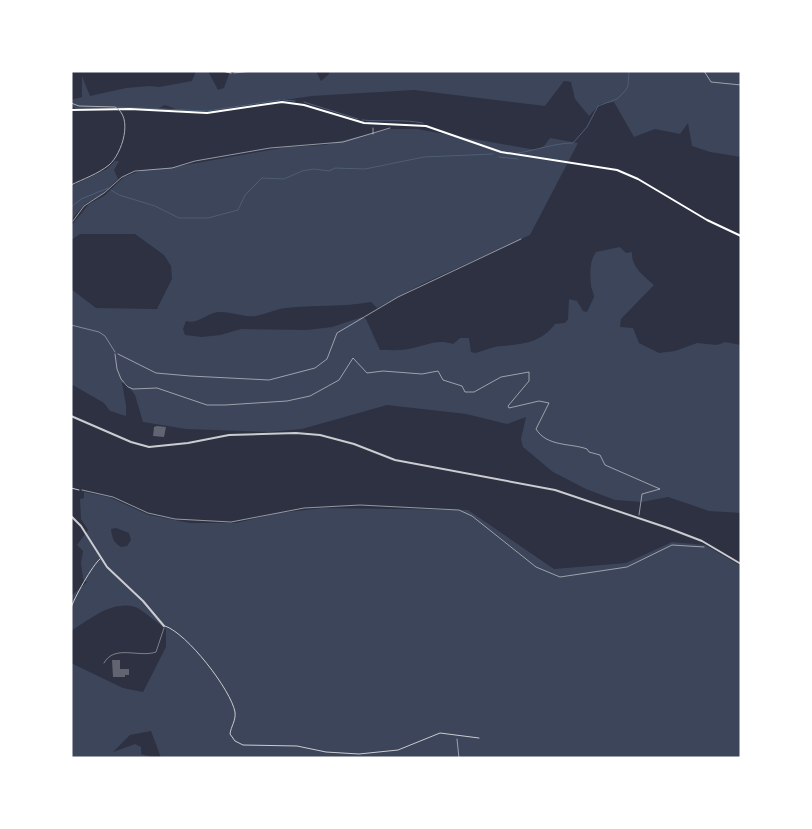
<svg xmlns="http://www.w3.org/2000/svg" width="812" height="829" viewBox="0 0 812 829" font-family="'DejaVu Sans',sans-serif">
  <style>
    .green { fill: #3c4559; fill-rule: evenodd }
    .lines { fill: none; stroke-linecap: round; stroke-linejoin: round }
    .stream { stroke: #4f5d75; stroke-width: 1 }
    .building { fill: #626471 }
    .path { stroke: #fff; stroke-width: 0.5 }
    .service { stroke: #caccd0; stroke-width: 0.5 }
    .minor { stroke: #caccd0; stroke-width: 1 }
    .tertiary { stroke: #caccd0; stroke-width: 2 }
    .secondary { stroke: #fff; stroke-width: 2 }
    .tram { stroke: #abadb3; stroke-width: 1 }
  </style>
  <rect width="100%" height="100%" fill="#2d3142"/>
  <!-- green -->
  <g class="green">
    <path d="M 196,71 L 208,71 L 218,90 L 224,88 L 230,71 L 316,71 L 321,81 L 329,74 L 329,71 L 741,71 L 741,157 L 710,152 L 692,146 L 688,123 L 680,134 L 655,129 L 634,137 L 614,102 L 600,104 L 589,116 L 575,99 L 571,82 L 564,81 L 545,106 L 414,90 L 312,96 L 207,111 L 181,111 L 165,105 L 157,109 L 76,109 L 71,106 L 71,100 L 82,97 L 82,76 L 90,96 L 126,88 L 149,86 L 159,87 L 192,81 Z"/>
    <path d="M 389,129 L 417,129 L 536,150 L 544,146 L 550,138 L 578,143 L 530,235 L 422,284 L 377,308 L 371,302 C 343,307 315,305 286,308 C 275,309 267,314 256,316 C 246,318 231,311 218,312 C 207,313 197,325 186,321 L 183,329 L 185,335 L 202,337 L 220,335 L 241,329 L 307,330 L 332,327 L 362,317 L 366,319 L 380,350 C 391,350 403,351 413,348 C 428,345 437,339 453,344 L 460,338 L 469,338 L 471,352 L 475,353 C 484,351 493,346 502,346 C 523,344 541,343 555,324 L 565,323 L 568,319 L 569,299 L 577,301 L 583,311 L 587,312 L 594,297 C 594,293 591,289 591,285 C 590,274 589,262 596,252 L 620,247 L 626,253 L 632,252 C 631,267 644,276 654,285 L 621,319 L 620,327 L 633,328 L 639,343 L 659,353 L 675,351 L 697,343 L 717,345 L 725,342 L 741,345 L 741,513 L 709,511 L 668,497 L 642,502 L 615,500 L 586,489 L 553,472 L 523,447 L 521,439 L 526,417 L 507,424 L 466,414 L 387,405 L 302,429 L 269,432 L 186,429 L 143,422 L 135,395 L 125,382 L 122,383 L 126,405 L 126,416 L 110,411 L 104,403 L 71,384 L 71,289 L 96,308 L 157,309 L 172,279 L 171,266 L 164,255 L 135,234 L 80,234 L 71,240 L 71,226 L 89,204 L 104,196 L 124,177 L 143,170 L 168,168 L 287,147 L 325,145 Z"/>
    <path d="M 115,161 L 119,161 L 114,170 L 118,179 L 101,195 L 85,204 L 71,220 L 71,186 L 107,169 Z"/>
    <path d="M 84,492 L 109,497 L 149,515 L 190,523 L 236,523 L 279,513 L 323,508 L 468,510 L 554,569 L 626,563 L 672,542 L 705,545 L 741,566 L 741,758 L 161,758 L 151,731 L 130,735 L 113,752 L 135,744 L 141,747 L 141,754 L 155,758 L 71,758 L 71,663 L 123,688 L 143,692 L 166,647 L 166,629 C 160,625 140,608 135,607 C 112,600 89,620 71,631 L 71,596 L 87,582 L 83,579 L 81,563 L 83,551 L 77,545 L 88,530 L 81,519 L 80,499 L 84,498 ZM 116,528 L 129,533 L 131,540 L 127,546 L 121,547 C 114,543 112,538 111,529 Z"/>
  </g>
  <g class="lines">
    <!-- stream -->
    <g class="stream">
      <path d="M 283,100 L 295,101"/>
      <path d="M 304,102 L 358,119"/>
      <path d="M 116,107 L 207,111 L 280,100"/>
      <path d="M 362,120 C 383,122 403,119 423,123"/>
      <path d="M 518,153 C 537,150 556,143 573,143 L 587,127 L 598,106 L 617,99 L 625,91 L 628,86 L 629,71"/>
      <path d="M 499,157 L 518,159"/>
      <path d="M 111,190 L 119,195 L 155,206 L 179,218 L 208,218 L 238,210 L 245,195 L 262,178 L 284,179 L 302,171 L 314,169 L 329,171 L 335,168 L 365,169 L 424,157 L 493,154"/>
      <path d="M 71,207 L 81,199 L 108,188"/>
    </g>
  </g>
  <!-- building -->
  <g class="building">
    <path d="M 157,426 L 166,427 L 164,437 L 153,436 L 154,427 Z"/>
    <path d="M 112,660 L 120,660 L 120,669 L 129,669 L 129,675 L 125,675 L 125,677 L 113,677 Z"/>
  </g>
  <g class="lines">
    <!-- path -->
    <g class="path">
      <path d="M 704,71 L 711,82 L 741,85"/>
      <path d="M 234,73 L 252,71"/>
      <path d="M 373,134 L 373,128"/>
      <path d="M 73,221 L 84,206 L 104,193 L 122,177 L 135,171 L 172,168 L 195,161 L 270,148 L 343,142 L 390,128"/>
      <path d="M 115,354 L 117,369 L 121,379 L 128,387 L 133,389 L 157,388 L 207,405 L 225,405 L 287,401 L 310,396 L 339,380 L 353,358 L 367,373 L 383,371 L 422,374 L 438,371 L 443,380 L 462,386 L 465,392 L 474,392 L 501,377 L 529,372 L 529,381 L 508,406 L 509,408 L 539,401 L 549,403 L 536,429 C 547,447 571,443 587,449 L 589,452 L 600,455 L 605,465 L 660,489 L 642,494 L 639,515"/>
      <path d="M 118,354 L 156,373 L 190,376 L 269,380 L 315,368 L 327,359 L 337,333 L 398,297 L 521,239"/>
      <path d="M 82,490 L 113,497 L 148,513 L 175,519 L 231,522 L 304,508 L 360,505 L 459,510 L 472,516 L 536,567 L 560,577 L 627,567 L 672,545 L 704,547"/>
      <path d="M 457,739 L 459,758"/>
    </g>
    <!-- service -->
    <g class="service">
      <path d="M 71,226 L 71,223"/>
      <path d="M 71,325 L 99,332 L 105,336 L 115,352"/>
      <path d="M 104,663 C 114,644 139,658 156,652 L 164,628"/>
    </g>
    <!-- minor -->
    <g class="minor">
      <path d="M 222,71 L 231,73"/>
      <path d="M 71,488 L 79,490"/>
      <path d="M 71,608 C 73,600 93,564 100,559"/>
      <path d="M 165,626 C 187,633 231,690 235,712 C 236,721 231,726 230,734 L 235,741 L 243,745 L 297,746 L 326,752 L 359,754 L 398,750 L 440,733 L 479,738"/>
    </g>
    <!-- tertiary -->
    <g class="tertiary">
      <path d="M 71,416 L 131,442 L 149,447 L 188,443 L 229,435 L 296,433 L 320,435 L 354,444 L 395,460 L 555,490 L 668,528 L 702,541 L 741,564"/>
      <path d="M 71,516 L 81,526 L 107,567 L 143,601 L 164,626"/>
    </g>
    <!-- secondary -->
    <path class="secondary" d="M 71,110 L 130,109 L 207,113 L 282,102 L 304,105 L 364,123 L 426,126 L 501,152 L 617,170 L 638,179 L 707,220 L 741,236"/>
    <!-- tram -->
    <path class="tram" d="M 71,103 L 79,106 L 115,107 C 134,117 122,154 109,165 C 98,174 83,179 71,185"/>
  </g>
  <!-- border -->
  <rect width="812" height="829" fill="none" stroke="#ffffff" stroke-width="145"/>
</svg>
